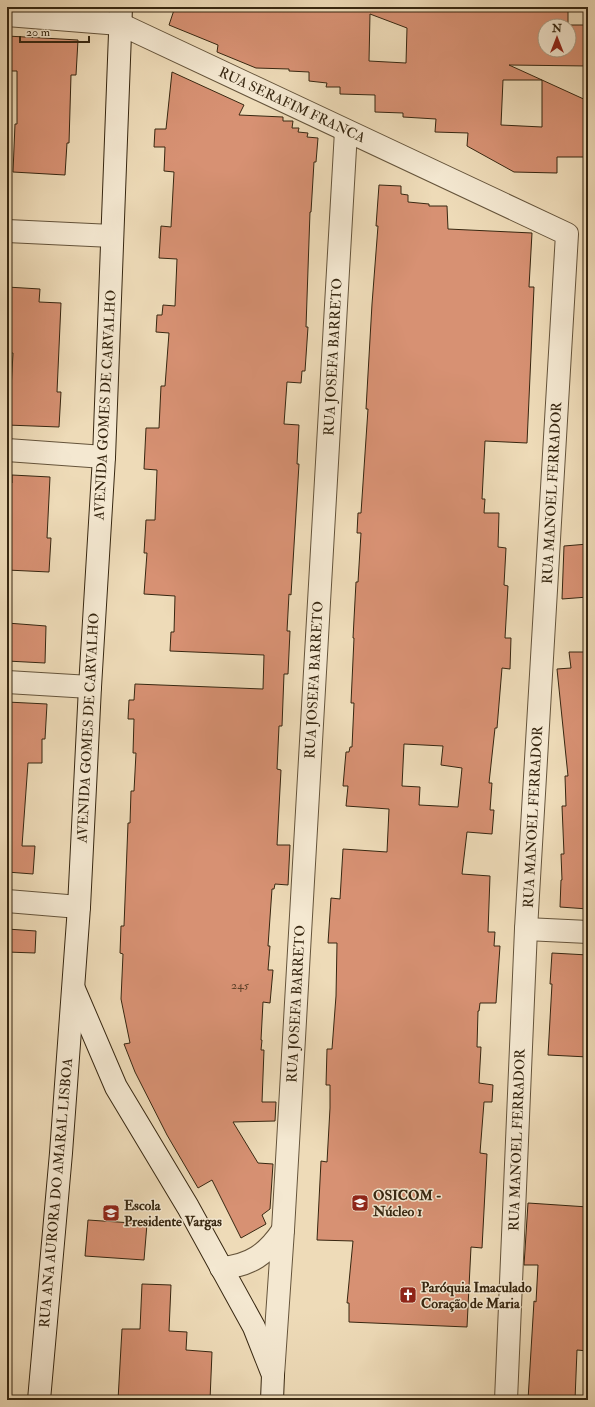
<svg xmlns="http://www.w3.org/2000/svg" width="595" height="1407" viewBox="0 0 595 1407" font-family="'IM FELL Double Pica',serif">
  <style>
    .building { fill: #d79173; stroke: #372711; fill-rule: evenodd }
    .lines { fill: none; stroke-linecap: round; stroke-linejoin: round }
    .street-casing { stroke: #65543b; stroke-width: 24 }
    .secondary-casing { stroke: #372711; stroke-width: 24 }
    .street { stroke: #f4e8d1; stroke-width: 22 }
    .secondary { stroke: #f4e8d1; stroke-width: 22 }
    .labels { text-anchor: middle; dominant-baseline: central; stroke-width: 3; stroke-linejoin: round; paint-order: stroke }
    .number-label { font-size: 12px; fill: #5f422a }
    .street-label { font-size: 14px; fill: #372711; stroke: #f4e8d1 }
    .poi-label { font-size: 14px; font-weight: bold; fill: #372711; stroke: #f4e8d1; text-anchor: start }
  </style>
  <rect width="100%" height="100%" fill="#eedbb8"/>
  <filter id="stains"><feTurbulence type="fractalNoise" baseFrequency=".005" numOctaves="4"/><feColorMatrix values="0 0 0 0 .2 0 0 0 0 .09 0 0 0 0 .02 0 0 0 .5 -.17"/></filter>
  <radialGradient id="worn" r=".72"><stop offset=".6" stop-color="#630" stop-opacity="0"/><stop offset="1" stop-color="#630" stop-opacity=".3"/></radialGradient>
  <!-- building -->
  <g class="building">
    <path d="M 175,7 L 568,7 L 568,25 L 588,25 L 588,66 L 509,65 L 542,80 L 503,80 L 501,125 L 542,127 L 542,80 L 588,101 L 588,157 L 557,157 L 557,173 L 514,172 L 467,146 L 468,133 L 435,132 L 436,119 L 403,117 L 403,113 L 375,112 L 375,95 L 340,94 L 340,87 L 326,87 L 327,83 L 309,81 L 309,72 L 289,71 L 289,69 L 256,68 L 217,52 L 218,45 L 169,25 ZM 370,14 L 407,28 L 406,63 L 369,61 ZM 545,26 L 569,26 L 569,50 L 545,50 Z"/>
    <path d="M 7,36 L 78,40 L 76,75 L 71,75 L 69,143 L 67,143 L 65,175 L 13,172 L 15,124 L 17,124 L 17,71 L 7,71 Z"/>
    <path d="M 172,72 L 244,105 L 239,115 L 283,117 L 283,121 L 293,121 L 292,128 L 299,128 L 298,132 L 308,133 L 307,137 L 318,138 L 316,162 L 314,162 L 311,212 L 310,212 L 306,327 L 308,327 L 305,371 L 302,371 L 301,383 L 287,382 L 284,424 L 299,425 L 297,464 L 299,464 L 291,595 L 289,594 L 287,631 L 290,631 L 288,674 L 284,674 L 282,726 L 279,726 L 277,769 L 281,770 L 277,845 L 290,845 L 288,885 L 275,884 L 274,889 L 272,889 L 268,946 L 270,946 L 268,970 L 273,970 L 270,1003 L 263,1002 L 261,1040 L 262,1040 L 261,1050 L 264,1050 L 262,1102 L 276,1102 L 275,1121 L 233,1122 L 258,1163 L 273,1164 L 270,1209 L 262,1215 L 266,1224 L 241,1238 L 212,1180 L 198,1188 L 167,1135 L 135,1072 L 124,1044 L 130,1043 L 121,999 L 123,954 L 120,953 L 121,926 L 124,926 L 128,823 L 130,823 L 131,791 L 134,791 L 136,753 L 133,753 L 134,719 L 128,719 L 129,700 L 134,700 L 135,684 L 263,689 L 264,655 L 170,651 L 171,632 L 174,632 L 175,596 L 144,594 L 147,553 L 144,553 L 146,520 L 155,520 L 157,470 L 144,469 L 146,428 L 159,428 L 161,386 L 165,386 L 169,333 L 156,332 L 157,315 L 162,315 L 163,305 L 175,306 L 177,259 L 159,258 L 161,226 L 171,227 L 174,172 L 164,171 L 165,147 L 154,147 L 155,129 L 166,129 Z"/>
    <path d="M 379,185 L 401,186 L 401,194 L 408,195 L 408,202 L 429,204 L 429,206 L 447,206 L 448,229 L 532,233 L 529,287 L 534,287 L 527,443 L 485,441 L 482,499 L 485,499 L 484,513 L 499,513 L 498,547 L 506,548 L 504,585 L 508,586 L 505,638 L 511,638 L 510,669 L 502,668 L 497,728 L 495,728 L 489,783 L 492,783 L 490,810 L 494,810 L 492,834 L 467,832 L 462,874 L 490,876 L 488,932 L 495,932 L 494,946 L 500,946 L 496,1003 L 480,1003 L 479,1011 L 478,1011 L 477,1047 L 481,1047 L 479,1083 L 493,1085 L 492,1102 L 484,1102 L 480,1153 L 487,1154 L 482,1248 L 471,1247 L 467,1327 L 349,1322 L 349,1303 L 347,1303 L 353,1241 L 317,1240 L 321,1161 L 327,1162 L 330,1108 L 330,1085 L 326,1085 L 327,1049 L 332,1049 L 336,996 L 337,943 L 328,943 L 331,898 L 340,899 L 343,849 L 387,852 L 389,809 L 346,806 L 348,786 L 343,786 L 346,752 L 349,752 L 350,747 L 352,747 L 354,703 L 351,703 L 354,638 L 353,638 L 356,582 L 358,582 L 361,533 L 357,533 L 358,513 L 361,513 L 368,409 L 366,409 L 372,304 L 378,226 L 376,226 ZM 404,744 L 443,746 L 441,765 L 462,768 L 458,807 L 419,805 L 420,787 L 402,786 Z"/>
    <path d="M 7,287 L 40,289 L 39,302 L 61,303 L 57,392 L 61,392 L 59,427 L 7,425 L 7,390 L 11,390 L 13,353 L 7,353 Z"/>
    <path d="M 12,475 L 50,477 L 47,538 L 51,538 L 49,572 L 7,570 L 7,482 L 12,483 Z"/>
    <path d="M 588,544 L 588,597 L 562,599 L 564,546 Z"/>
    <path d="M 7,623 L 46,626 L 45,663 L 7,661 Z"/>
    <path d="M 569,652 L 588,652 L 588,909 L 560,907 L 561,880 L 562,880 L 561,854 L 564,854 L 562,806 L 566,806 L 565,776 L 568,776 L 557,669 L 571,668 Z"/>
    <path d="M 7,702 L 47,704 L 45,739 L 42,739 L 42,763 L 28,763 L 22,846 L 35,846 L 33,874 L 7,872 Z"/>
    <path d="M 7,929 L 36,931 L 35,953 L 7,952 Z"/>
    <path d="M 552,953 L 588,955 L 588,1057 L 548,1055 L 552,984 L 550,984 Z"/>
    <path d="M 528,1203 L 588,1207 L 588,1351 L 577,1350 L 575,1400 L 528,1400 L 534,1301 L 536,1302 L 538,1265 L 524,1265 Z"/>
    <path d="M 88,1220 L 147,1224 L 144,1260 L 85,1256 Z"/>
    <path d="M 142,1284 L 171,1285 L 169,1331 L 187,1332 L 186,1350 L 212,1352 L 210,1400 L 118,1400 L 122,1329 L 140,1329 Z"/>
  </g>
  <g class="lines">
    <!-- street casing -->
    <g class="street-casing">
      <g id="street">
        <path d="M 7,15 L 120,24 L 567,234 L 526,929 L 506,1400"/>
        <path d="M 7,231 L 112,236"/>
        <path d="M 7,450 L 104,457"/>
        <path d="M 7,682 L 90,687"/>
        <path d="M 7,901 L 79,907"/>
        <path d="M 526,929 L 588,932"/>
        <path d="M 221,1268 C 250,1266 267,1254 283,1230"/>
        <path d="M 273,1375 L 283,1230 L 346,131"/>
      </g>
    </g>
    <!-- secondary casing -->
    <g class="secondary-casing">
      <g id="secondary">
        <path d="M 74,989 L 116,1087 L 188,1207 L 254,1327 L 273,1375 L 272,1400"/>
        <path d="M 39,1400 L 61,1153 L 79,907 L 90,687 L 104,457 L 121,7"/>
      </g>
    </g>
    <!-- street -->
    <use href="#street" class="street"/>
    <!-- secondary -->
    <use href="#secondary" class="secondary"/>
  </g>
  <!-- icons -->
  <defs>
    <g id="school-square" transform="scale(0.9)"><rect x="-9" y="-9" width="18" height="18" rx="4" fill="#8f2418" stroke="#f4e8d1"/><path d="M0-5L7-2L0 1L-7-2ZM-4 1L0 2.5L4 1V4Q0 6-4 4Z" fill="#fff"/></g>
    <g id="church-square" transform="scale(0.9)"><rect x="-9" y="-9" width="18" height="18" rx="4" fill="#8f2418" stroke="#f4e8d1"/><path d="M-1.2-6h2.4v3.5h3.3v2.4h-3.3V6h-2.4V-.1h-3.3v-2.4h3.3Z" fill="#fff"/></g>
  </defs>
  <g fill-rule="evenodd">
    <use href="#school-square" x="360" y="1203"/>
    <use href="#school-square" x="111" y="1213"/>
    <use href="#church-square" x="408" y="1295"/>
  </g>
  <g class="labels">
    <!-- number labels -->
    <g class="number-label">
      <text x="240" y="985">245</text>
    </g>
    <!-- street labels -->
    <g class="street-label">
      <text transform="translate(292 105) rotate(25)">RUA SERAFIM FRANCA</text>
      <text transform="translate(333 357) rotate(-87)">RUA JOSEFA BARRETO</text>
      <text transform="translate(105 405) rotate(-87)">AVENIDA GOMES DE CARVALHO</text>
      <text transform="translate(552 493) rotate(-87)">RUA MANOEL FERRADOR</text>
      <text transform="translate(314 680) rotate(-87)">RUA JOSEFA BARRETO</text>
      <text transform="translate(88 728) rotate(-87)">AVENIDA GOMES DE CARVALHO</text>
      <text transform="translate(533 817) rotate(-87)">RUA MANOEL FERRADOR</text>
      <text transform="translate(296 1004) rotate(-87)">RUA JOSEFA BARRETO</text>
      <text transform="translate(517 1140) rotate(-88)">RUA MANOEL FERRADOR</text>
      <text transform="translate(56 1193) rotate(-85)">RUA ANA AURORA DO AMARAL LISBOA</text>
    </g>
    <!-- poi labels -->
    <g class="poi-label">
      <text x="373" y="1195">OSICOM -<tspan x="373" dy="16">Núcleo 1</tspan></text>
      <text x="124" y="1205">Escola<tspan x="124" dy="16">Presidente Vargas</tspan></text>
      <text x="421" y="1287">Paróquia Imaculado<tspan x="421" dy="16">Coração de Maria</tspan></text>
    </g>
  </g>
  <!-- margin -->
  <rect width="595" height="1407" fill="none" stroke="#eedbb8" stroke-width="24"/>
  <rect x="8" y="8" width="579" height="1391" fill="none" stroke="#372711" stroke-width="2"/>
  <rect x="12" y="12" width="571" height="1383" fill="none" stroke="#372711"/>
  <!-- north arrow -->
  <g transform="translate(557 38)"><circle r="19" fill="#f4e8d1" stroke="#a89b84"/>
  <path d="M0-3L7 15L0 10L-7 15Z" fill="#8f2418"/>
  <text y="-6" font-size="11" font-weight="bold" text-anchor="middle" fill="#372711">N</text>
  </g>
  <!-- scale -->
  <path d="M20 36v6h69v-6" fill="none" stroke="#372711" stroke-width="2"/>
  <text x="26" y="36" font-size="12" fill="#372711" stroke="#f4e8d1" stroke-width="3" paint-order="stroke">20 m</text>
  <rect width="100%" height="100%" filter="url(#stains)"/>
  <rect width="100%" height="100%" fill="url(#worn)"/>
</svg>
